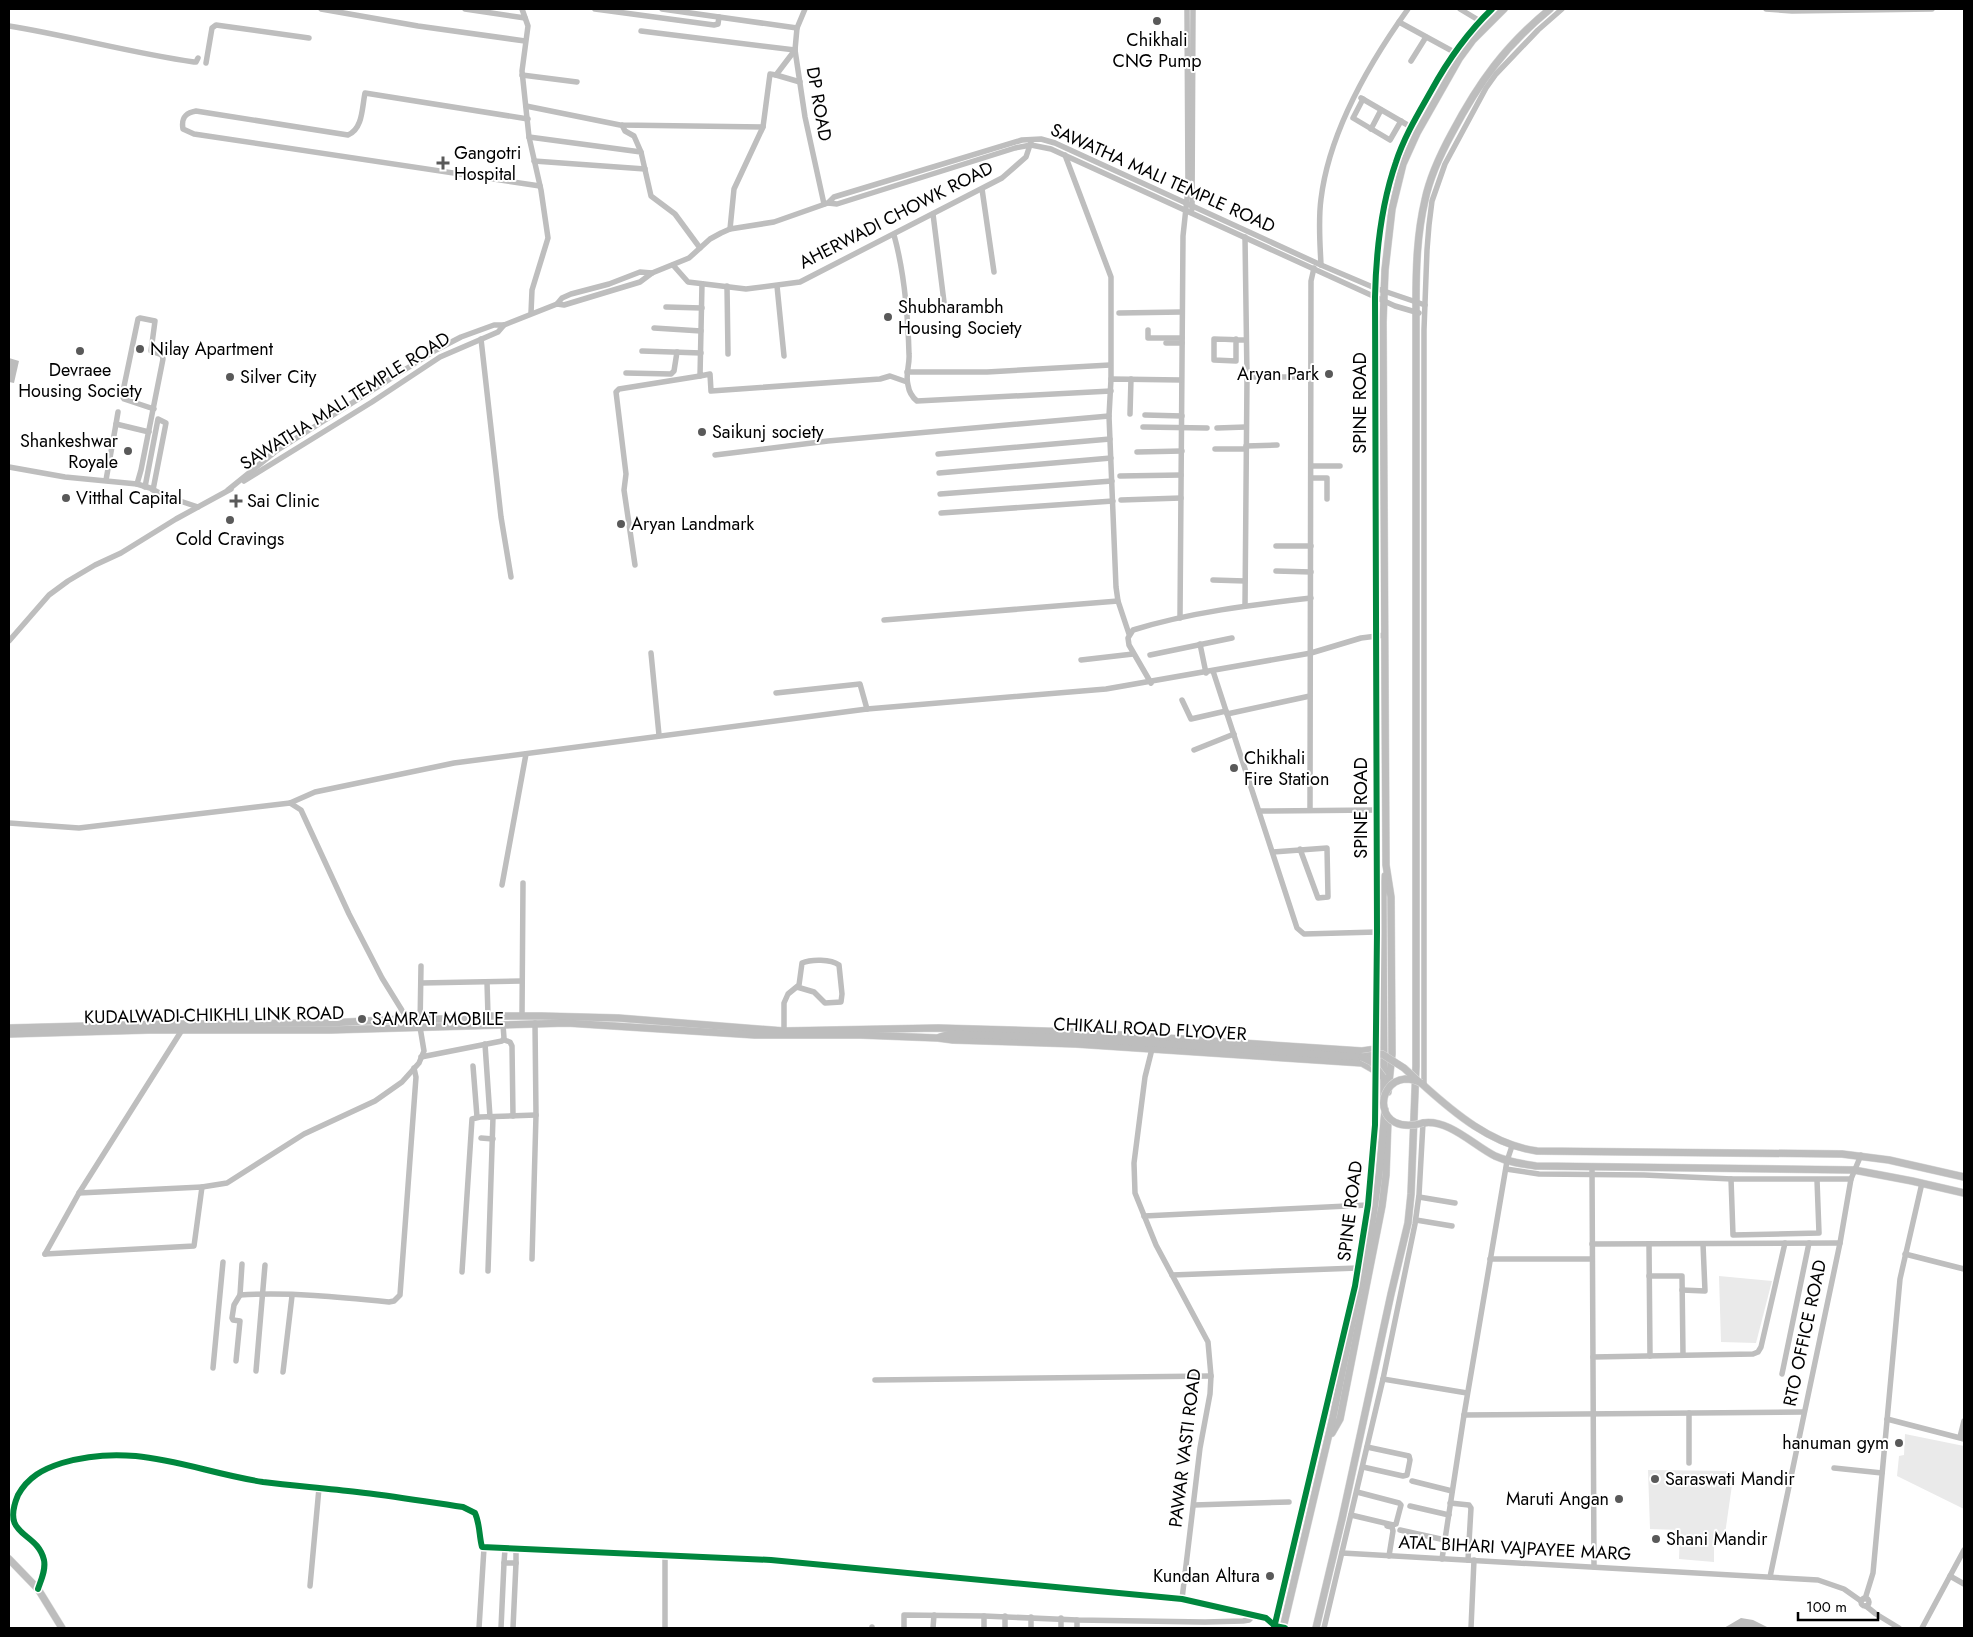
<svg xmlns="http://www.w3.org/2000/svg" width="1973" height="1637" viewBox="0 0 1973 1637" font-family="Jost,sans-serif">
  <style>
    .green { fill: #eaeaea }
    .water { fill: #bcbcbc }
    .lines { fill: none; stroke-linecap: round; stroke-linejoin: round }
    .major-casing { stroke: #dbdbdb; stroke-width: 8 }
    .minor { stroke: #bebebe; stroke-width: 5.5 }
    .major { stroke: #bdbdbd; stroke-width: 7 }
    .major-bridge-casing { stroke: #dbdbdb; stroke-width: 8; stroke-linecap: butt }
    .major-bridge { stroke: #bdbdbd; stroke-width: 7 }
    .cycleway-casing { stroke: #fff; stroke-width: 9 }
    .cycleway { stroke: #00873e; stroke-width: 6 }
    .poi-dot { fill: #595959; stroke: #fff; stroke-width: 2 }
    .labels { text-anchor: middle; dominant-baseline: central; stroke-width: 4; stroke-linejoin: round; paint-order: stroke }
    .poi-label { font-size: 18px; fill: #000; stroke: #fff; text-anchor: start }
    .street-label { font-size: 18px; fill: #000; stroke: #fff }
  </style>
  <rect width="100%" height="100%" fill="#fff"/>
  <!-- green -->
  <g class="green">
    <path d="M 1719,1276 L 1772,1281 L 1756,1343 L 1721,1342 Z"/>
    <path d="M 1905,1434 L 1964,1446 L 1964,1509 L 1897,1476 L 1899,1456 L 1904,1455 Z"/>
    <path d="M 1648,1470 L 1734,1471 L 1724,1541 L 1714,1541 L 1714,1562 L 1679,1559 L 1680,1530 L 1650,1529 Z"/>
  </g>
  <!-- water -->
  <g class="water">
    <path d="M 9,358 L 19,361 L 14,383 L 9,382 Z"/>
    <path d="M 1741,1618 L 1753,1620 L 1769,1628 L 1724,1628 Z"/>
  </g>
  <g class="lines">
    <!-- major casing -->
    <g class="major-casing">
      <g id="major">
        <path d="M 9,1028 L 164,1024 L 330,1023 L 403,1019 L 449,1019 L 488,1016 L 541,1016 L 618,1018 L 784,1031 L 938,1028 L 1076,1032 L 1362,1051 L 1376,1049"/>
        <path d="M 9,1034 L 149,1030 L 330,1030 L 567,1023 L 755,1035 L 861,1035 L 938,1038 L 953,1040 L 1076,1044 L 1362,1063 L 1376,1071"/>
        <path d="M 940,1037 L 951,1034 L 1076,1038 L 1362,1057"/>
        <path d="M 1421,1083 C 1454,1113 1492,1145 1537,1151 L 1842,1154 L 1889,1160 L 1964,1177"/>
        <path d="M 1388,1092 L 1392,1054 L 1391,897 L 1386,865 L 1383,322 L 1385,270 L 1392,209 L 1403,164 L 1417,133 L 1459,59 L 1473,40 L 1504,9"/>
        <path d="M 1384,1097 L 1383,897 L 1385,876"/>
        <path d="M 1423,1123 C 1449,1119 1473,1145 1495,1156 C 1508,1162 1522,1164 1536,1166 L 1854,1170 L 1912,1181 L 1964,1193"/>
        <path d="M 1332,1433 L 1340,1419 L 1382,1206 L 1386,1175 L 1388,1120"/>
        <path d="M 9,1559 L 38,1589 L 62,1628"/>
        <path d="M 1283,1628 L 1333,1417 L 1371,1230 L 1379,1175 L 1385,1110"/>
        <path d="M 1316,1628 L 1342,1519 L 1391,1294 L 1408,1223 L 1411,1194 L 1416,1066 L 1416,302 C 1416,268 1417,234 1425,200 C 1430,176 1440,155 1452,133 C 1479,82 1505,46 1550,9"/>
      </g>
    </g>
    <!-- minor -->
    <g class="minor">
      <path d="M 321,9 L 418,26 L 525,41"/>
      <path d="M 465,9 L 525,18"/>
      <path d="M 522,9 L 528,26 L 522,71 L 529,137 L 541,190 L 548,238 L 532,290 L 531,313"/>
      <path d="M 595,9 L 714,25 L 718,24 L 719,17"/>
      <path d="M 662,9 L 797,28"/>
      <path d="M 805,9 L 797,28 L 795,50 L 805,117 L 824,204"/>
      <path d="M 1460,9 L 1480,21"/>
      <path d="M 1766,9 L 1792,11 L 1932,9"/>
      <path d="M 1399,22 L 1454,52"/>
      <path d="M 9,26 C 71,36 131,53 194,62 L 196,62 L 198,58"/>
      <path d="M 641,31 L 795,50"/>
      <path d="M 1411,61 L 1426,37"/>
      <path d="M 206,63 L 212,28 L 216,25 L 309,38"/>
      <path d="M 522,75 L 577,82"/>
      <path d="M 776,75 L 800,82"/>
      <path d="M 1361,98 L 1411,127"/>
      <path d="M 1363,99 L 1353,118 L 1390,140 L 1401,121"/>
      <path d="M 526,106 L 620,125 L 763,127 L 770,74 L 776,75 L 795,50"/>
      <path d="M 528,119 L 365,93 C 362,107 363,129 348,135 L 196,111 C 185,113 181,118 183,129 L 194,134 L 540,186"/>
      <path d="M 622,125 L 625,131 L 634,136 L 641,152"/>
      <path d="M 1371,129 L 1381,110"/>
      <path d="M 529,137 L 641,152 L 651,196 L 675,214 L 700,248"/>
      <path d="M 1065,155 L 1111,277 L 1111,379"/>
      <path d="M 534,161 L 645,169"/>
      <path d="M 982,189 L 994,272"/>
      <path d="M 828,203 L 837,204 L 1015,148 L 1031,145 L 1051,149 L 1395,306 L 1419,313"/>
      <path d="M 1192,209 L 1193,9"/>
      <path d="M 933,214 L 944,302"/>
      <path d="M 730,229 L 734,189 L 763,127"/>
      <path d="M 894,235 C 904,271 908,317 909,354 C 910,365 905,374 908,385 C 909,392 912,397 917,401 L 1111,391"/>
      <path d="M 673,265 L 688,282 L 746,289 L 800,282 L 1002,178 L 1026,157 L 1031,142"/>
      <path d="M 1321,265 C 1320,243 1318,221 1321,199 C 1329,133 1370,62 1408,9"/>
      <path d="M 702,284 L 700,376 L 710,374 L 711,391 L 880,379 L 890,376 L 907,382"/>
      <path d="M 727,286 L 728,354"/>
      <path d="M 777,286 L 784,356"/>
      <path d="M 557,304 L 562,298 L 571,294 L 609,284 L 640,272 L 652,273"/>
      <path d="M 666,307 L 702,308"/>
      <path d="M 1119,313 L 1182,312"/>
      <path d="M 654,328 L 701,331"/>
      <path d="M 1148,330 L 1148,338 L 1182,338"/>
      <path d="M 481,339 L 501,517 L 511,577"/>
      <path d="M 1236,339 L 1236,361 L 1214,360 L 1214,339 C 1225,339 1235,340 1246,340"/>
      <path d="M 1166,343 L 1182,343"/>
      <path d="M 642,351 L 701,353"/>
      <path d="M 907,372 L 987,372 L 1110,365"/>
      <path d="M 626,373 L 671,374 L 674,371 L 677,352"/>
      <path d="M 1247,377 L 1311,377"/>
      <path d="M 1130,414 L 1131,379"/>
      <path d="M 1145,415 L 1182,416"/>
      <path d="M 116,424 L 118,412"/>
      <path d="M 1143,427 L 1207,428"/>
      <path d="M 1217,428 L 1246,427"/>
      <path d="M 1246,446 L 1277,445"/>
      <path d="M 1215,449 L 1246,449"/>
      <path d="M 1137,452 L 1182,451"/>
      <path d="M 938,454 L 1110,439"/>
      <path d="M 715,455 L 828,441 L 1109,416"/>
      <path d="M 1311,466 L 1340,466"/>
      <path d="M 9,467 L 65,477 L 137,484 L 150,488 L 165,496 L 198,507"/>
      <path d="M 939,473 L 1111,458"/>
      <path d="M 1120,476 L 1181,475"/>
      <path d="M 1311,478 L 1327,478 L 1327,499"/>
      <path d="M 106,480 L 116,424 L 149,432"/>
      <path d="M 244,481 L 372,402 L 440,357 L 498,332 L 504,325"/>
      <path d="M 137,484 L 141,470 L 163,359 L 162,355 L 151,351 L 155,321 L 140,318 L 138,319 L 122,396 L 124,399 L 154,409"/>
      <path d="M 145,487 L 158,419 L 166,423 L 153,490"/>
      <path d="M 228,490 L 276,451 L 436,350 L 461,337 L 494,325 L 504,325 L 557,304 L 564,305 L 640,282 L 652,273 L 689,258 L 710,239 L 721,233 L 730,229 L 774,222 L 828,203 L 834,197 L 1022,140 L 1041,139 L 1055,143 L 1321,265 L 1375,288 L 1425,305"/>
      <path d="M 940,494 L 1112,481"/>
      <path d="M 1121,500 L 1181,498"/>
      <path d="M 941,513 L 1113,501"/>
      <path d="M 1276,546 L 1311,546"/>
      <path d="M 635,565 L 624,490 L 626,474 L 616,392 L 619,389 L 700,376"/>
      <path d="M 1276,571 L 1311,572"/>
      <path d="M 1213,580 L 1245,581"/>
      <path d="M 1245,606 L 1247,377 L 1245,237"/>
      <path d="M 1180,618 L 1183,236 L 1188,189 L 1187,9"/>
      <path d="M 884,620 L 1118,601"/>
      <path d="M 1129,634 L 1118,601 L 1116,587 L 1109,416 L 1111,379 L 1181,380"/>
      <path d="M 9,641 L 49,595 L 68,581 L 95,565 L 121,553 L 176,519 L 231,489"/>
      <path d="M 1200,644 L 1206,673"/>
      <path d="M 651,653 L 659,735"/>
      <path d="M 1150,655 L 1232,638"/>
      <path d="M 1081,660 L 1133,654"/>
      <path d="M 1213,671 L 1297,928 L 1304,934 L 1377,932"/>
      <path d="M 1151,683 L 1129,645 L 1128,638 L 1133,630 C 1191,612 1251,605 1311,598"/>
      <path d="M 776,693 L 860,684 L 867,709"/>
      <path d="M 1182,700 L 1191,719 L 1226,711"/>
      <path d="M 1227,714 L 1310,696"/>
      <path d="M 1194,750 L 1234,734"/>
      <path d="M 290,803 L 315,792 L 454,763 L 867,709 L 1106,689 L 1311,653 L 1361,638 L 1385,635"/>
      <path d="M 1310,810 L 1311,281 L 1314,268"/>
      <path d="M 1260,811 L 1377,810"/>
      <path d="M 9,823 L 79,828 L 290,803 L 301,810 L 349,914 L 382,978 L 408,1020"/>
      <path d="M 1273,852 L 1327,848 L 1328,897 L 1318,898 L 1300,849"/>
      <path d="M 502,885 L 526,754"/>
      <path d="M 487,982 L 488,1016"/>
      <path d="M 421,983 L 522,981"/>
      <path d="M 522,1016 L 523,883"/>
      <path d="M 784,1034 L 784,1003 L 788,994 L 799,985 L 802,963 C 811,959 831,959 839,965 L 842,994 L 841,1002 L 825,1003 L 814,992 L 797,987"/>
      <path d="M 504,1040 L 510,1042 L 512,1046 L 513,1116"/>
      <path d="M 485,1044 L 490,1117"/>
      <path d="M 1152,1049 L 1145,1077 L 1134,1163 L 1135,1193 L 1156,1245 L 1208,1342 L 1211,1376 L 1210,1394 L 1200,1448 L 1182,1599"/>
      <path d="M 421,1057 L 502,1041 L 504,1038 L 503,1025"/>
      <path d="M 473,1066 L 477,1117"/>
      <path d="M 1424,1085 L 1424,330 L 1427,250 L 1429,225 L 1432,201 L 1445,164 L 1486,88 L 1496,74 L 1538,30 L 1562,9"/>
      <path d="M 481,1138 L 493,1139"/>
      <path d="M 1592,1167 L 1594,1567"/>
      <path d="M 1506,1169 L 1539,1174 L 1644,1175 L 1732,1179 L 1851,1179"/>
      <path d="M 1731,1179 L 1733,1235 L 1819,1233 L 1817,1180"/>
      <path d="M 202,1187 L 227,1183 L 304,1134 L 375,1101 L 402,1082 L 419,1063 L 424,1051 L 420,1027 L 421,966"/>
      <path d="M 1419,1197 L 1455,1203"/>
      <path d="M 1144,1216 L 1368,1205"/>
      <path d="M 1416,1220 L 1452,1226"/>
      <path d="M 1592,1244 L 1840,1243"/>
      <path d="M 1649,1244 L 1650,1356"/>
      <path d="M 45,1254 L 194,1246 L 202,1187 L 79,1193"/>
      <path d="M 45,1254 L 79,1193 L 182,1030"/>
      <path d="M 1905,1254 L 1964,1269"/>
      <path d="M 532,1259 L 536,1115 L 535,1023"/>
      <path d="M 1490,1259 L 1592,1259"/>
      <path d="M 488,1271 L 493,1117"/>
      <path d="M 462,1272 L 472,1119 L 480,1117 L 536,1115"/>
      <path d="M 1172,1275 L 1358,1268"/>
      <path d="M 1649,1276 L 1682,1276 L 1683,1355"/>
      <path d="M 1682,1290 L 1705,1291 L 1703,1244"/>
      <path d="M 240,1295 C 289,1292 340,1297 389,1302 L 394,1301 L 400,1295 L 416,1077 L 414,1068"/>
      <path d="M 1593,1357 L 1753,1354 L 1758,1352 L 1761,1347 L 1785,1243"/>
      <path d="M 236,1361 L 240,1321 L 233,1320 L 232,1318 L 234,1305 L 240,1295 L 242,1264"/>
      <path d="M 213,1368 L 223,1262"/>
      <path d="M 256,1371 L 265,1265"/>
      <path d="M 283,1372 L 292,1296"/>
      <path d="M 1782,1374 L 1809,1243"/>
      <path d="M 1383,1379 L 1467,1393"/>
      <path d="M 875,1380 L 1211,1376"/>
      <path d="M 1689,1413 L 1689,1463"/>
      <path d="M 1464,1415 L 1804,1412"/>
      <path d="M 1887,1419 L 1964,1439"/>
      <path d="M 1960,1437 L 1964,1421"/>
      <path d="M 1363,1467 L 1403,1476 L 1407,1475 L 1410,1460 L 1409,1456 L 1367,1447"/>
      <path d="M 1834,1468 L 1882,1473"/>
      <path d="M 1412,1481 L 1452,1491"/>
      <path d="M 1450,1503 L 1469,1505 L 1471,1508 L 1468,1560"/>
      <path d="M 1194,1505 L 1289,1502"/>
      <path d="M 1410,1506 L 1449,1515"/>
      <path d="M 1351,1515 L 1393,1525 L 1396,1524 L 1401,1505 L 1399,1503 L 1357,1492"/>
      <path d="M 1387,1526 L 1392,1527 L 1393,1531 L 1389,1556"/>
      <path d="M 1400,1530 L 1445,1540"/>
      <path d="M 505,1549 L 504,1563 L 516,1563 L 513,1628"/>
      <path d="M 1342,1553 L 1818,1580 L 1844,1589 L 1861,1601"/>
      <path d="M 1442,1559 L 1464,1415 L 1507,1161 L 1512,1146"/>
      <path d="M 516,1563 L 516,1549"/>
      <path d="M 1950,1576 L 1964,1584"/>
      <path d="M 1770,1577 L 1840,1243 L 1851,1179 L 1861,1155"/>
      <path d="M 310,1586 L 319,1488"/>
      <path d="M 38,1589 C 41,1580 46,1570 44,1560 C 37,1530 0,1538 18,1495 C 28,1477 43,1469 62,1463 C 136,1441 192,1471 263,1482 C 295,1486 326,1488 357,1492 C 393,1496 427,1502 463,1507 L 475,1513 C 480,1524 479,1536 482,1547 L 771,1560 L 1182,1599 L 1266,1618 L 1275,1626 L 1285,1628"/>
      <circle cx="1865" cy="1602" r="4"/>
      <path d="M 1865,1599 L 1873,1573 L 1900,1279 L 1922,1183"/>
      <path d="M 1866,1606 L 1876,1614 L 1899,1628"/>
      <path d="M 479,1628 L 484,1548"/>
      <path d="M 501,1628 L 504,1563"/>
      <path d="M 665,1628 L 665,1554"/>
      <path d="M 872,1628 L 872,1627"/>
      <path d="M 904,1628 L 904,1615 L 984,1616 L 1077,1620 L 1205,1622 L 1243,1621 L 1249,1620 L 1254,1615"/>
      <path d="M 933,1628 L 934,1615"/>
      <path d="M 984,1628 L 984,1616"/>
      <path d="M 1005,1628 L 1005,1616"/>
      <path d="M 1031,1628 L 1031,1617"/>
      <path d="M 1061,1628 L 1061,1618"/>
      <path d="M 1077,1628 L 1077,1620"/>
      <path d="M 1274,1628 L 1355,1286 L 1368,1205 L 1375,1125 L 1377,932 L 1375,297 C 1376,252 1381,205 1396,162 C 1404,137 1418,114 1431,91 C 1448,60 1467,33 1492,9"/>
      <path d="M 1324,1628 L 1383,1379 L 1415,1224 L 1419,1195 L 1423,1123"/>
      <path d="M 1471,1628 L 1474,1560"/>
      <path d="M 1922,1628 L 1964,1550"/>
    </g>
    <!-- major -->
    <use href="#major" class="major"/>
    <!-- major-bridge casing -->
    <g class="major-bridge-casing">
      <g id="major-bridge">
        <path d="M 1362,1057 L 1382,1054 L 1404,1068 L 1417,1080"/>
        <path d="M 1362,1057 L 1372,1062 L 1383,1077"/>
        <path d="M 1421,1083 C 1416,1080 1411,1079 1405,1079 C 1374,1082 1374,1137 1423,1123"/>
      </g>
    </g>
    <!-- major-bridge -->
    <use href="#major-bridge" class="major-bridge"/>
    <!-- cycleway casing -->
    <g class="cycleway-casing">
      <g id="cycleway">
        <path d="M 38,1589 C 41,1580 46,1570 44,1560 C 37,1530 0,1538 18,1495 C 28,1477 43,1469 62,1463 C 136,1441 192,1471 263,1482 C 295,1486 326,1488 357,1492 C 393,1496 427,1502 463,1507 L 475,1513 C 480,1524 479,1536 482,1547 L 771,1560 L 1182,1599 L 1266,1618 L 1275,1626 L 1285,1628"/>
        <path d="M 1274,1628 L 1355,1286 L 1368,1205 L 1375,1125 L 1377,932 L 1375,297 C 1376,252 1381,205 1396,162 C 1404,137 1418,114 1431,91 C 1448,60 1467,33 1492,9"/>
      </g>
    </g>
    <!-- cycleway -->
    <use href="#cycleway" class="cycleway"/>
  </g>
  <!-- markers -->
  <g class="poi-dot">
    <circle cx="1157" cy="21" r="5"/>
    <path d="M440.5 155.5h5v5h5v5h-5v5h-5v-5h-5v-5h5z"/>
    <circle cx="888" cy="317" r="5"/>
    <circle cx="140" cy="349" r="5"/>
    <circle cx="80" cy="351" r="5"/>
    <circle cx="1329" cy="374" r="5"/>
    <circle cx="230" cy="377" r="5"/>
    <circle cx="702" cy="432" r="5"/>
    <circle cx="128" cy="451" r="5"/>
    <circle cx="66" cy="498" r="5"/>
    <path d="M233.5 493.5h5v5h5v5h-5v5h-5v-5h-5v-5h5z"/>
    <circle cx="230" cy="520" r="5"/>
    <circle cx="621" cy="524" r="5"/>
    <circle cx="1234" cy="768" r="5"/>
    <circle cx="362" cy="1019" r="5"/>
    <circle cx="1899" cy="1443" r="5"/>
    <circle cx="1655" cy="1479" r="5"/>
    <circle cx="1619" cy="1499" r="5"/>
    <circle cx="1656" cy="1539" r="5"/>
    <circle cx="1270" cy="1576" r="5"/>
  </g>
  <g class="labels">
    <!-- poi labels -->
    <g class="poi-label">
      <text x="1157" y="40" text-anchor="middle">Chikhali<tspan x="1157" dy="21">CNG Pump</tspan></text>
      <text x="454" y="153">Gangotri<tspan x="454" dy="21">Hospital</tspan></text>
      <text x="898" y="307">Shubharambh<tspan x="898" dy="21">Housing Society</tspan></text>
      <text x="150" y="349">Nilay Apartment</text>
      <text x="80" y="370" text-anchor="middle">Devraee<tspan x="80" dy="21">Housing Society</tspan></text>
      <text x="1319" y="374" text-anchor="end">Aryan Park</text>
      <text x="240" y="377">Silver City</text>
      <text x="712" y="432">Saikunj society</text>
      <text x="118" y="441" text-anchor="end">Shankeshwar<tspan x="118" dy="21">Royale</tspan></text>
      <text x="76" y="498">Vitthal Capital</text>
      <text x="247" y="501">Sai Clinic</text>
      <text x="631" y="524">Aryan Landmark</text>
      <text x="230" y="539" text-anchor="middle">Cold Cravings</text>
      <text x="1244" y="758">Chikhali<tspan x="1244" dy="21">Fire Station</tspan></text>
      <text x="372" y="1019">SAMRAT MOBILE</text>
      <text x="1889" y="1443" text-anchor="end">hanuman gym</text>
      <text x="1665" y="1479">Saraswati Mandir</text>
      <text x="1609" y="1499" text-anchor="end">Maruti Angan</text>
      <text x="1666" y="1539">Shani Mandir</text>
      <text x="1260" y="1576" text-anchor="end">Kundan Altura</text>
    </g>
    <!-- street labels -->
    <g class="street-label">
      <text transform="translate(819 104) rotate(80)">DP ROAD</text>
      <text transform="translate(1163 178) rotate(24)">SAWATHA MALI TEMPLE ROAD</text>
      <text transform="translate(896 215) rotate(-27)">AHERWADI CHOWK ROAD</text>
      <text transform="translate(345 401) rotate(-32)">SAWATHA MALI TEMPLE ROAD</text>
      <text transform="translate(1360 403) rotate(-90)">SPINE ROAD</text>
      <text transform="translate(1361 808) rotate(-90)">SPINE ROAD</text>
      <text transform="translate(214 1015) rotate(-1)">KUDALWADI-CHIKHLI LINK ROAD</text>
      <text transform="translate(1150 1029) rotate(3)">CHIKALI ROAD FLYOVER</text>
      <text transform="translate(1350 1211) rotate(-83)">SPINE ROAD</text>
      <text transform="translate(1805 1333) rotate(-78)">RTO OFFICE ROAD</text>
      <text transform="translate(1185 1448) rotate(-83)">PAWAR VASTI ROAD</text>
      <text transform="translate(1515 1548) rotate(3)">ATAL BIHARI VAJPAYEE MARG</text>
    </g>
  </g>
  <!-- border -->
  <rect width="1973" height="1637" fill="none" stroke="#000000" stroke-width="20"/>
  <!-- scale -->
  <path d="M1798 1612v8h80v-8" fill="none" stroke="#000000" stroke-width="2.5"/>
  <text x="1806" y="1612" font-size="15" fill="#000000" stroke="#ffffff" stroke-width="4" paint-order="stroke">100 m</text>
</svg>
